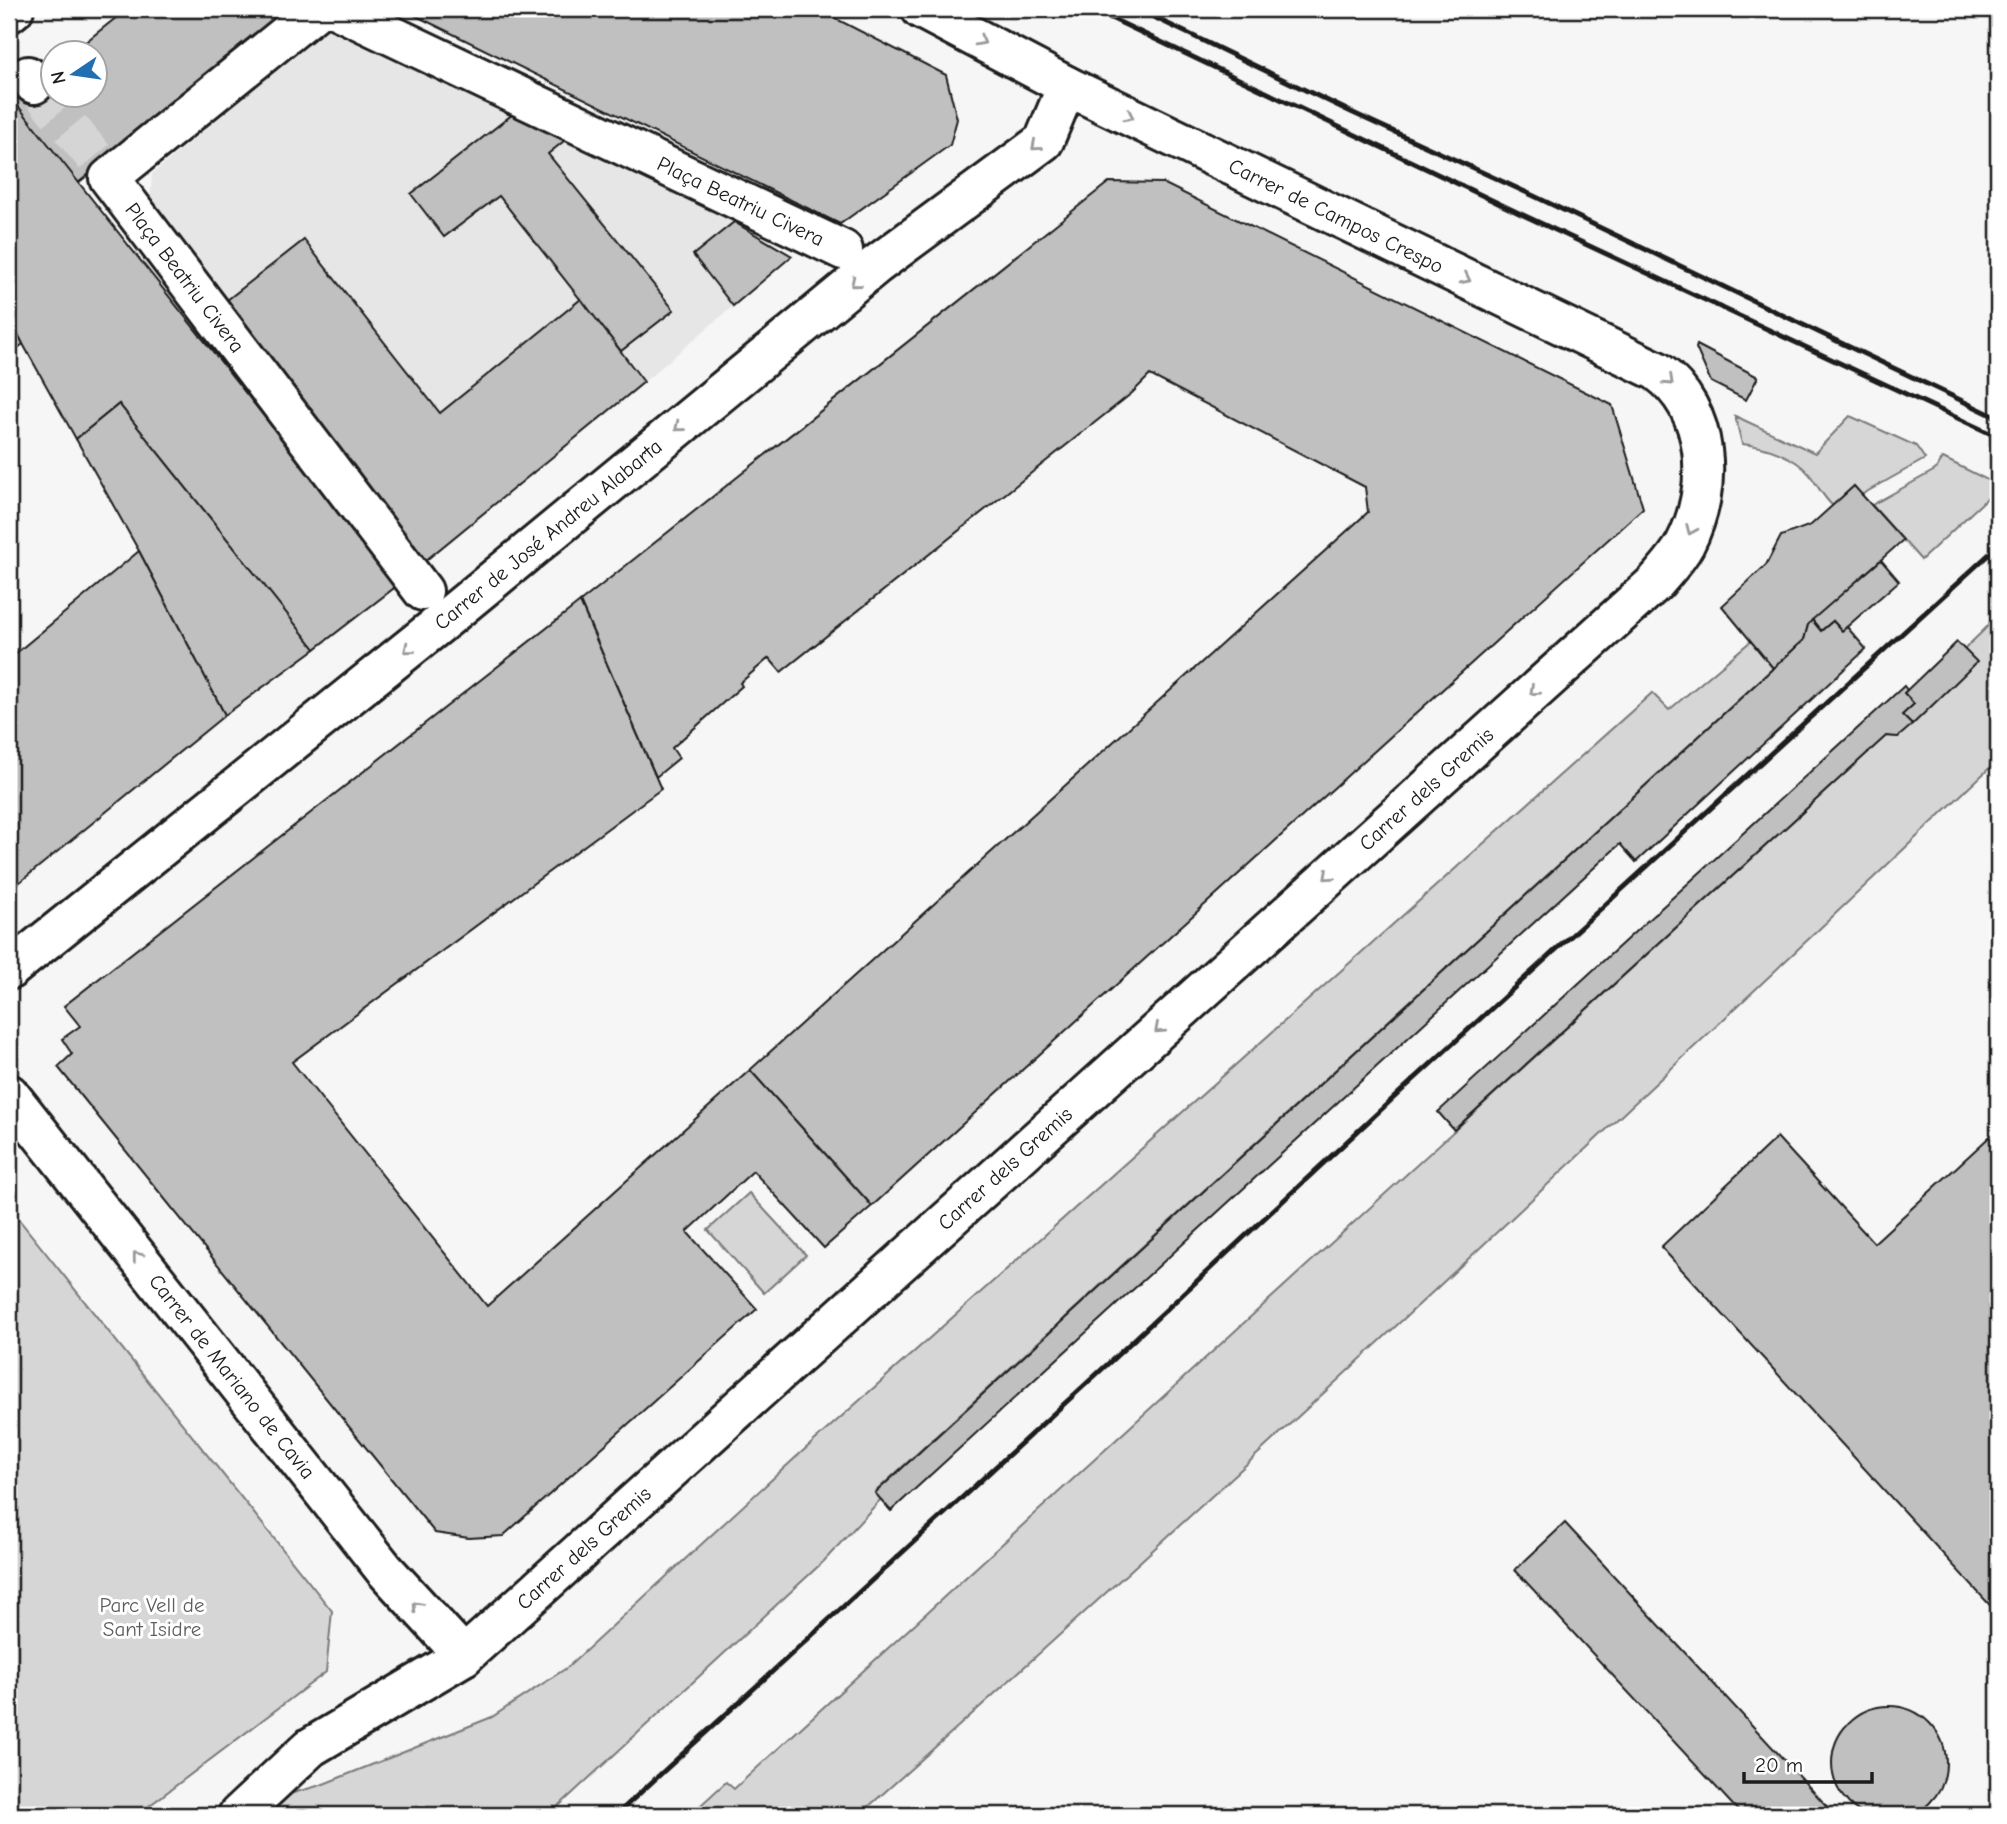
<svg xmlns="http://www.w3.org/2000/svg" width="2007" height="1824" viewBox="0 0 2007 1824" font-family="'Comic Neue',sans-serif">
  <style>
    .built { fill: #e6e6e6 }
    .green { fill: #d6d6d6; stroke: #797979; stroke-width: 2 }
    .building { fill: #c0c0c0; stroke: #1c1c1c; stroke-width: 2 }
    .lines { fill: none; stroke-linecap: round; stroke-linejoin: round }
    .minor-tunnel { stroke: #d5d5d5; stroke-width: 38; stroke-dasharray: 38 19; stroke-linecap: butt }
    .minor-casing { stroke: #1c1c1c; stroke-width: 44 }
    .minor { stroke: #fff; stroke-width: 38 }
    .rail { stroke: #1c1c1c; stroke-width: 5 }
    .oneway { stroke: #999 }
    .labels { text-anchor: middle; dominant-baseline: central; stroke-width: 6; stroke-linejoin: round; paint-order: stroke }
    .street-label { font-size: 21px; fill: #1c1c1c; stroke: #fff }
    .park-label { font-size: 21px; fill: #5d5d5d; stroke: #fff }
  </style>
  <rect width="100%" height="100%" fill="#f6f6f6"/>
  <filter id="ink" filterUnits="userSpaceOnUse"><feTurbulence type="fractalNoise" baseFrequency=".0143" numOctaves="2"/><feDisplacementMap in="SourceGraphic" scale="14" xChannelSelector="R" yChannelSelector="G"/><feConvolveMatrix kernelMatrix="1 2 1 2 8 2 1 2 1" color-interpolation-filters="sRGB"/></filter>
  <g filter="url(#ink)">
    <!-- built -->
    <path class="built" d="M 328,27 L 569,137 L 734,222 L 792,256 L 644,382 L 425,561 L 150,201 L 152,174 Z"/>
    <!-- green -->
    <g class="green">
      <path d="M 1735,416 L 1815,453 L 1850,416 L 1916,446 L 1925,459 L 1861,495 L 1854,486 L 1833,506 C 1823,497 1818,486 1810,475 C 1795,456 1765,446 1742,444 Z"/>
      <path d="M 1943,458 L 1998,485 L 1998,488 L 1921,560 L 1872,505 L 1935,470 Z"/>
      <path d="M 1998,607 L 1998,760 C 1622,1116 1246,1471 859,1815 L 690,1815 L 726,1782 L 734,1789 L 1886,736 L 1898,737 C 1926,712 1941,677 1965,649 C 1977,635 1993,626 1998,607 Z"/>
      <path d="M 1751,641 L 1773,668 L 875,1492 L 881,1499 L 824,1561 L 549,1815 L 255,1815 L 272,1799 L 321,1785 L 492,1717 L 568,1667 L 794,1459 L 1652,693 L 1669,710 Z"/>
      <path d="M 749,1193 L 806,1255 L 764,1293 L 708,1230 Z"/>
      <path d="M 9,1207 L 332,1611 L 326,1672 L 137,1815 L 9,1815 Z"/>
    </g>
    <!-- building -->
    <g class="building">
      <path d="M 127,9 L 294,9 L 78,183 L 14,101 L 52,69 L 52,94 L 94,94 L 94,52 L 73,52 Z"/>
      <path d="M 402,9 L 817,9 L 946,75 L 957,119 L 950,145 L 840,224 Z"/>
      <path d="M 14,101 L 398,585 L 315,649 L 119,404 L 76,439 L 23,344 L 9,317 L 9,105 Z"/>
      <path d="M 518,110 L 569,137 L 548,154 L 674,310 L 621,351 L 499,196 L 444,237 L 411,194 Z"/>
      <path d="M 1109,182 L 1163,183 L 1612,405 L 1643,508 L 872,1206 L 750,1070 L 1368,512 L 1365,487 L 1150,375 L 1132,393 L 781,672 L 769,658 L 740,683 L 742,686 L 672,748 L 679,758 L 656,777 L 580,602 Z"/>
      <path d="M 734,222 L 792,256 L 733,306 L 693,255 Z"/>
      <path d="M 304,240 L 440,413 L 581,299 L 644,382 L 425,561 L 222,304 Z"/>
      <path d="M 9,317 L 23,344 L 9,355 Z"/>
      <path d="M 1697,345 L 1758,377 L 1746,400 L 1711,382 L 1696,348 Z"/>
      <path d="M 119,404 L 315,649 L 225,715 L 139,551 L 76,439 Z"/>
      <path d="M 1854,486 L 1903,540 L 1808,625 L 1804,640 L 1773,668 L 1722,606 L 1766,565 L 1781,536 L 1811,525 Z"/>
      <path d="M 139,551 L 225,715 L 9,891 L 9,659 Z"/>
      <path d="M 1881,560 L 1899,581 L 1842,631 L 1833,621 L 1821,631 L 1812,620 Z"/>
      <path d="M 580,602 L 661,789 L 292,1062 L 487,1306 L 750,1070 L 872,1206 L 824,1248 L 753,1171 L 687,1232 L 757,1309 L 503,1536 L 469,1538 L 435,1533 L 58,1067 L 72,1054 L 62,1039 L 80,1026 L 64,1006 Z"/>
      <path d="M 1812,620 L 1821,631 L 1833,621 L 1842,631 L 1847,627 L 1866,649 L 1636,862 L 1620,844 L 891,1511 L 875,1493 L 1804,640 L 1808,625 Z"/>
      <path d="M 1957,642 L 1977,662 L 1912,725 L 1902,715 L 1914,704 L 1904,693 Z"/>
      <path d="M 1904,686 L 1907,690 L 1904,693 L 1914,704 L 1902,715 L 1912,725 L 1898,737 L 1886,736 L 1454,1130 L 1438,1112 Z"/>
      <path d="M 1998,1129 L 1998,1614 L 1661,1247 L 1777,1137 L 1874,1243 Z"/>
      <path d="M 1565,1523 L 1835,1815 L 1742,1815 L 1515,1570 Z"/>
      <circle cx="1889" cy="1763" r="57"/>
    </g>
    <g class="lines">
      <!-- minor-tunnel -->
      <path class="minor-tunnel" d="M 34,84 L 101,165"/>
      <!-- minor casing -->
      <g class="minor-casing">
        <g id="minor">
          <path id="s1" d="M 318,9 L 109,178 L 423,591"/>
          <path id="s2" d="M 336,9 L 843,250"/>
          <path d="M 9,13 L 14,9"/>
          <path d="M 28,76 L 34,84"/>
          <path id="s3" d="M 9,970 L 448,617 L 876,265 L 1044,141 L 1067,86"/>
          <path id="s4" d="M 9,1094 L 384,1569 L 464,1656"/>
          <path id="s5" d="M 238,1815 L 311,1747 L 464,1656 L 1655,583 C 1666,570 1677,559 1685,544 C 1714,488 1711,410 1657,371 L 1067,86 L 921,9"/>
        </g>
      </g>
      <!-- minor -->
      <use href="#minor" class="minor"/>
      <!-- rail -->
      <g class="rail">
        <path d="M 1092,9 L 1521,214 L 1998,437"/>
        <path d="M 1137,9 L 1351,112 L 1534,196 L 1998,418"/>
        <path d="M 616,1815 L 1111,1361 L 1400,1092 L 1998,546"/>
      </g>
    </g>
    <!-- one-way arrows -->
    <defs><path id="oneway-chevron" d="M-2-3.5L2.5 0L-2 3.5" fill="none" stroke-width="1.6" stroke-linecap="round" stroke-linejoin="round" transform="scale(1.75)"/></defs>
    <g class="oneway">
      <use href="#oneway-chevron" transform="translate(981 41) rotate(28)"/>
      <use href="#oneway-chevron" transform="translate(1129 116) rotate(26)"/>
      <use href="#oneway-chevron" transform="translate(1036 146) rotate(139)"/>
      <use href="#oneway-chevron" transform="translate(1466 279) rotate(26)"/>
      <use href="#oneway-chevron" transform="translate(855 283) rotate(141)"/>
      <use href="#oneway-chevron" transform="translate(1669 381) rotate(43)"/>
      <use href="#oneway-chevron" transform="translate(679 427) rotate(141)"/>
      <use href="#oneway-chevron" transform="translate(1691 530) rotate(113)"/>
      <use href="#oneway-chevron" transform="translate(408 649) rotate(141)"/>
      <use href="#oneway-chevron" transform="translate(1534 691) rotate(138)"/>
      <use href="#oneway-chevron" transform="translate(1328 876) rotate(138)"/>
      <use href="#oneway-chevron" transform="translate(1159 1029) rotate(138)"/>
      <use href="#oneway-chevron" transform="translate(137 1256) rotate(-128)"/>
      <use href="#oneway-chevron" transform="translate(417 1606) rotate(-133)"/>
    </g>
  </g>
  <g class="labels">
    <!-- street labels -->
    <g class="street-label">
      <text stroke="none"><textPath href="#s2" startOffset="448">Plaça Beatriu Civera</textPath></text>
      <text transform="translate(1336 216) rotate(26)">Carrer de Campos Crespo</text>
      <text stroke="none"><textPath href="#s1" startOffset="394">Plaça Beatriu Civera</textPath></text>
      <text stroke="none"><textPath href="#s3" startOffset="693">Carrer de José Andreu Alabarta</textPath></text>
      <text stroke="none"><textPath href="#s5" startOffset="1573">Carrer dels Gremis</textPath></text>
      <text stroke="none"><textPath href="#s5" startOffset="1006">Carrer dels Gremis</textPath></text>
      <text stroke="none"><textPath href="#s4" startOffset="360">Carrer de Mariano de Cavia</textPath></text>
      <text stroke="none"><textPath href="#s5" startOffset="439">Carrer dels Gremis</textPath></text>
    </g>
    <!-- park labels -->
    <g class="park-label">
      <text x="152" y="1605">Parc Vell de<tspan x="152" dy="24">Sant Isidre</tspan></text>
    </g>
  </g>
  <!-- margin -->
  <rect width="2007" height="1824" fill="none" stroke="#fff" stroke-width="35"/>
  <rect x="18" y="18" width="1972" height="1789" fill="none" stroke="#1c1c1c" stroke-width="2.5" filter="url(#ink)"/>
  <!-- north arrow -->
  <g transform="translate(74 74) rotate(257)"><circle r="33" fill="#ffffff" stroke="#a4a4a4" stroke-width="2"/>
  <path d="M0-5L12 26L0 18L-12 26Z" fill="#1f6fb2"/>
  <text y="-10" font-size="19" font-weight="bold" text-anchor="middle" fill="#1c1c1c">N</text>
  </g>
  <!-- scale -->
  <path d="M1744 1772v10h128v-10" fill="none" stroke="#1c1c1c" stroke-width="3.5"/>
  <text x="1755" y="1772" font-size="21" fill="#1c1c1c" stroke="#ffffff" stroke-width="5" paint-order="stroke">20 m</text>
</svg>
